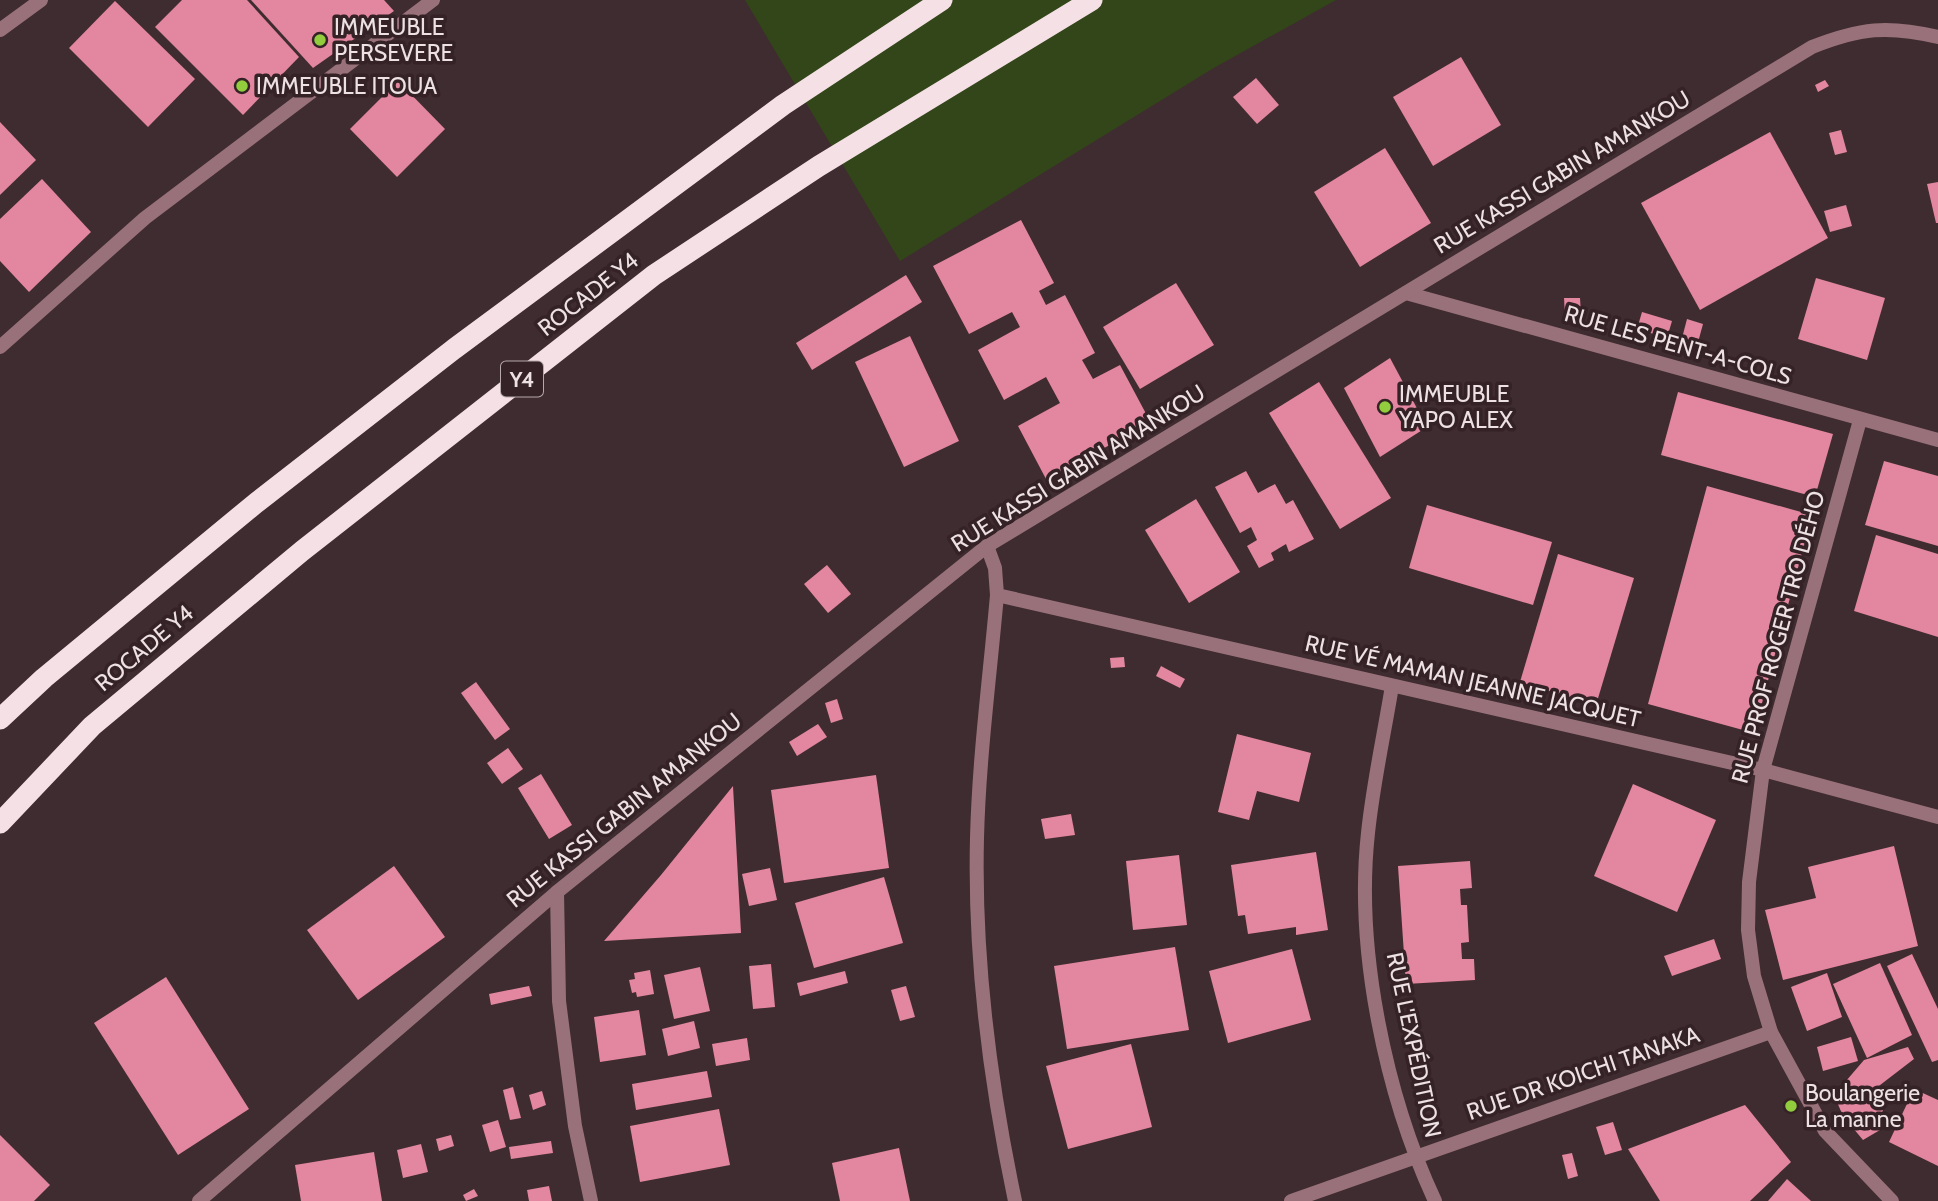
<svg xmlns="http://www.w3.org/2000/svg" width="1938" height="1201" viewBox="0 0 1938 1201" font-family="Cabin,sans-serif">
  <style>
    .green { fill: #324619 }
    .building { fill: #e3869f }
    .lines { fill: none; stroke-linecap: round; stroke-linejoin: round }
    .street { stroke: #99717a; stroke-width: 14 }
    .highway { stroke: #f5e1e5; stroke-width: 21 }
    .poi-dot { fill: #92cd3e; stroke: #342227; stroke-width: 2.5 }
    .labels { text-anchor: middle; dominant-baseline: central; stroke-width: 7; stroke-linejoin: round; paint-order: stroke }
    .shield { fill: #342227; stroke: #b6a8ab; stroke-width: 2 }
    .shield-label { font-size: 21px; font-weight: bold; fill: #ede1e3 }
    .poi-label { font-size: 23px; fill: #ede1e3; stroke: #342227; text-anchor: start }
    .street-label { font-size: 23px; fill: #ede1e3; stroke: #342227 }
  </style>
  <rect width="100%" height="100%" fill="#3f2c30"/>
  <!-- green -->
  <path class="green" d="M 745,0 L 1336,0 L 1212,69 L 900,261 Z"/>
  <!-- building -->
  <g class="building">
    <path d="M 182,0 L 247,0 L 299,57 L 243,115 L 155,27 Z"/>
    <path d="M 251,0 L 384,0 L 394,11 L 313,68 Z"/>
    <path d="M 115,1 L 195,79 L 148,127 L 69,48 Z"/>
    <path d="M 1461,57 L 1501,125 L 1433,166 L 1393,97 Z"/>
    <path d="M 1256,78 L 1279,105 L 1257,124 L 1233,97 Z"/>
    <path d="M 1825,80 L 1829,86 L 1818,92 L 1815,85 Z"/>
    <path d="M 398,81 L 445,129 L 397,177 L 350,129 Z"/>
    <path d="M 0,122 L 36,160 L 0,195 Z"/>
    <path d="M 1841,130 L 1847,152 L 1835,155 L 1829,133 Z"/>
    <path d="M 1770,132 L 1828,238 L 1700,310 L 1641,203 Z"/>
    <path d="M 1385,148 L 1431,223 L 1360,267 L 1314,192 Z"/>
    <path d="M 42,179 L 91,232 L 29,292 L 0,261 L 0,219 Z"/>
    <path d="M 1938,182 L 1938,223 L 1936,223 L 1927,184 Z"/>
    <path d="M 1846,205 L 1852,226 L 1830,232 L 1824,211 Z"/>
    <path d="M 1021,220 L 1054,283 L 1039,291 L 1046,305 L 1065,295 L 1095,353 L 1082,360 L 1093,379 L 1120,365 L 1151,423 L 1046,479 L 1018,426 L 1060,403 L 1046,377 L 1004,400 L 978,350 L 1020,327 L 1012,312 L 969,334 L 933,266 Z"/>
    <path d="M 906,275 L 922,302 L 812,370 L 796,343 Z"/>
    <path d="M 1816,278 L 1885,298 L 1867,360 L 1798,339 Z"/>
    <path d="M 1176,283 L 1214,345 L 1140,389 L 1103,327 Z"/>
    <path d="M 1564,298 L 1580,298 L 1581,315 L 1565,316 Z"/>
    <path d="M 1642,312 L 1672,321 L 1667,338 L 1637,329 Z"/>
    <path d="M 1687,319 L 1703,324 L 1697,346 L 1681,342 Z"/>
    <path d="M 910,336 L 959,441 L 904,467 L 855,362 Z"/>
    <path d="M 1390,358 L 1427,427 L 1380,457 L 1344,388 Z"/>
    <path d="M 1319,382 L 1391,498 L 1340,529 L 1269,413 Z"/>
    <path d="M 1678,392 L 1833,434 L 1815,497 L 1661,455 Z"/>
    <path d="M 1884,461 L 1938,476 L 1938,546 L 1865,525 Z"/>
    <path d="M 1246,471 L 1258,493 L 1275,484 L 1286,504 L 1293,500 L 1314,539 L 1289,552 L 1286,544 L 1271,553 L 1274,560 L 1259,568 L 1247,546 L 1257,540 L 1251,527 L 1240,533 L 1215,487 Z"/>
    <path d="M 1707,486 L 1812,515 L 1754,733 L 1648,704 Z"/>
    <path d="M 1196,499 L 1240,572 L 1189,603 L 1145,530 Z"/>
    <path d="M 1427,505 L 1552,542 L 1533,605 L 1409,568 Z"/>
    <path d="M 1876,535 L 1938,554 L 1938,637 L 1854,611 Z"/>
    <path d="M 1558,554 L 1634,578 L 1596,705 L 1520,682 Z"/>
    <path d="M 827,565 L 851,594 L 828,613 L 804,584 Z"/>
    <path d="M 1124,657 L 1125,667 L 1111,668 L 1110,658 Z"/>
    <path d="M 1161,666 L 1185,679 L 1180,688 L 1156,676 Z"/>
    <path d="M 476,682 L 510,729 L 495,740 L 461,693 Z"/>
    <path d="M 837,699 L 843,719 L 831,723 L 825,703 Z"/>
    <path d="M 818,724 L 827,737 L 797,756 L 789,742 Z"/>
    <path d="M 1237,734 L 1311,753 L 1299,802 L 1257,791 L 1249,820 L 1218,812 Z"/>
    <path d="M 508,748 L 523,769 L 502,784 L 487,763 Z"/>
    <path d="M 541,774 L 572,825 L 549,839 L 518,788 Z"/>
    <path d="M 876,775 L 889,868 L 784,883 L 771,790 Z"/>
    <path d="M 1633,784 L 1716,820 L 1677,912 L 1594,876 Z"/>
    <path d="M 733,786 L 741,933 L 604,941 L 661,875 Z"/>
    <path d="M 1071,814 L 1075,835 L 1045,839 L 1041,819 Z"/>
    <path d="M 1894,846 L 1918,946 L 1783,980 L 1765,910 L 1816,898 L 1808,867 Z"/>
    <path d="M 1316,852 L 1328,930 L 1296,935 L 1296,927 L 1248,934 L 1245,915 L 1238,916 L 1231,865 Z"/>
    <path d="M 1179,855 L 1187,925 L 1133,930 L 1126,861 Z"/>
    <path d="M 1470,861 L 1472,888 L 1460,889 L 1461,905 L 1467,905 L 1469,942 L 1461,943 L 1462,959 L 1474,959 L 1475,980 L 1406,984 L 1398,866 Z"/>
    <path d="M 394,866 L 445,937 L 358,1000 L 307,930 Z"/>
    <path d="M 770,868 L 777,900 L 749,906 L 742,874 Z"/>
    <path d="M 884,877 L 903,943 L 814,968 L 795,903 Z"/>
    <path d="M 1714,939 L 1721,959 L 1672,976 L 1664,956 Z"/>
    <path d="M 1175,947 L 1189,1030 L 1067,1049 L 1054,966 Z"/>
    <path d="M 1292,949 L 1311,1020 L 1228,1043 L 1209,971 Z"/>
    <path d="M 1912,954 L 1938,1009 L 1938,1060 L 1932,1062 L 1887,966 Z"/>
    <path d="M 1880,963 L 1912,1035 L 1867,1058 L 1833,984 Z"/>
    <path d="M 771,964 L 775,1007 L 753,1009 L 749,966 Z"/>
    <path d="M 700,967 L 710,1011 L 674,1019 L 664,975 Z"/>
    <path d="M 650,970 L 654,994 L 637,997 L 636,992 L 632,993 L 629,980 L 635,979 L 634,973 Z"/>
    <path d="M 845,971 L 848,983 L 800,996 L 797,983 Z"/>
    <path d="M 1827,973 L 1842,1017 L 1807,1031 L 1791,987 Z"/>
    <path d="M 166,977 L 249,1109 L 178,1155 L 94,1023 Z"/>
    <path d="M 529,986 L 532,996 L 491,1005 L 489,994 Z"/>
    <path d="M 906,986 L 915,1017 L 900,1021 L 891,990 Z"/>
    <path d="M 639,1010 L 646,1055 L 600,1062 L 594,1017 Z"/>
    <path d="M 694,1021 L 700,1048 L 668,1056 L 662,1029 Z"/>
    <path d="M 1851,1037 L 1858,1061 L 1823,1071 L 1817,1047 Z"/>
    <path d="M 747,1038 L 750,1060 L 716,1066 L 712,1044 Z"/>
    <path d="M 1131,1044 L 1152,1127 L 1068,1149 L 1046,1066 Z"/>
    <path d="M 1908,1047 L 1914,1059 L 1871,1092 L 1884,1101 L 1880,1130 L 1863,1140 L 1843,1116 L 1834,1095 L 1864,1060 Z"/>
    <path d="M 707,1071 L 712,1097 L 636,1110 L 632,1084 Z"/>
    <path d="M 513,1087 L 521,1118 L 510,1120 L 503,1090 Z"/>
    <path d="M 1914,1089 L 1938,1100 L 1938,1166 L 1889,1142 Z"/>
    <path d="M 542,1091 L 546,1105 L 533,1110 L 529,1095 Z"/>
    <path d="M 1745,1105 L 1791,1162 L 1750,1201 L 1660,1201 L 1628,1149 Z"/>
    <path d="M 719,1109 L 730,1165 L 640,1182 L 630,1126 Z"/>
    <path d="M 498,1120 L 506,1147 L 490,1152 L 482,1125 Z"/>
    <path d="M 1613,1122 L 1622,1150 L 1605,1155 L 1596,1127 Z"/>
    <path d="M 0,1135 L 50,1185 L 34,1201 L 0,1201 Z"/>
    <path d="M 451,1135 L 454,1146 L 439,1151 L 436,1139 Z"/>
    <path d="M 551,1141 L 553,1153 L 511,1159 L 509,1147 Z"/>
    <path d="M 421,1144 L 428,1172 L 403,1178 L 397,1150 Z"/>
    <path d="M 899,1148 L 910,1201 L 840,1201 L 832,1163 Z"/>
    <path d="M 374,1152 L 382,1201 L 301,1201 L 295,1165 Z"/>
    <path d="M 1572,1153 L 1578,1176 L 1568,1179 L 1562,1155 Z"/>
    <path d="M 1787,1179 L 1811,1201 L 1768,1201 Z"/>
    <path d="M 549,1186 L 552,1201 L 529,1201 L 527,1190 Z"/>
    <path d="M 474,1189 L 478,1196 L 466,1201 L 463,1195 Z"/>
  </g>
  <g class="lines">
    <!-- street -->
    <g class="street">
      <path d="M 0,30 L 41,0"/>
      <path d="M 1406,293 L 1938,440"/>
      <path d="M 0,347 L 145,218 L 433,0"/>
      <path d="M 1860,420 L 1763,770 L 1749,882 L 1748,930 L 1754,976 L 1771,1032 L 1825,1131 L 1892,1201"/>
      <path d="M 987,546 L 995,568 L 997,595 C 990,675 979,757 977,838 C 974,959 990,1083 1015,1201"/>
      <path d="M 997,595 L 1763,770 L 1938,817"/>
      <path d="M 1392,686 C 1384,735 1373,784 1368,833 C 1355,950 1386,1096 1435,1201"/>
      <path d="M 557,892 L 559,1001 L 575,1126 L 591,1201"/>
      <path d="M 199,1201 L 557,892 L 987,546 L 1812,47 C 1860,28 1888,25 1938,37"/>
      <path d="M 1291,1201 L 1771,1032"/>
    </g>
    <!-- highway -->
    <g class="highway">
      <path d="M 0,719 L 44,678 L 256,503 L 454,349 L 783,105 L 942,0"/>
      <path d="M 0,823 L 92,726 L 302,551 L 654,275 L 819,166 L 1092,0"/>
    </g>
  </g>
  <!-- markers -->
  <g class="poi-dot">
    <circle cx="320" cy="40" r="7"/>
    <circle cx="242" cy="86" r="7"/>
    <circle cx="1385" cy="407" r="7"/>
    <circle cx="1791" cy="1106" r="7"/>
  </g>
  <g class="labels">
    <!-- shield labels -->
    <rect class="shield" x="501" y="361.5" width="42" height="35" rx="5"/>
    <g class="shield-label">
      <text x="522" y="379">Y4</text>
    </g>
    <!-- poi labels -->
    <g class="poi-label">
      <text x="334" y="27">IMMEUBLE<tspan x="334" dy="26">PERSEVERE</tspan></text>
      <text x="256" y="86">IMMEUBLE ITOUA</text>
      <text x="1399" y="394">IMMEUBLE<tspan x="1399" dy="26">YAPO ALEX</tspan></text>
      <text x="1805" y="1093">Boulangerie<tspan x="1805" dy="26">La manne</tspan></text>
    </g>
    <!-- street labels -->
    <g class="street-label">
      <text transform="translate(1562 172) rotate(-31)">RUE KASSI GABIN AMANKOU</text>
      <text transform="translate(588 294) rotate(-38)">ROCADE Y4</text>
      <text transform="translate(1678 345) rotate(16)">RUE LES PENT-A-COLS</text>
      <text transform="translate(1078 468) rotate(-32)">RUE KASSI GABIN AMANKOU</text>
      <text transform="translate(1778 637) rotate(-75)">RUE PROF ROGER TRO DÉHO</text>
      <text transform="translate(144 648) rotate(-40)">ROCADE Y4</text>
      <text transform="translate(1473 681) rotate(13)">RUE VÉ MAMAN JEANNE JACQUET</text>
      <text transform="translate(624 810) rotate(-39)">RUE KASSI GABIN AMANKOU</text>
      <text transform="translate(1414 1045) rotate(78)">RUE L'EXPÉDITION</text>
      <text transform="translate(1583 1073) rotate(-19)">RUE DR KOICHI TANAKA</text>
    </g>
  </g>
</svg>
